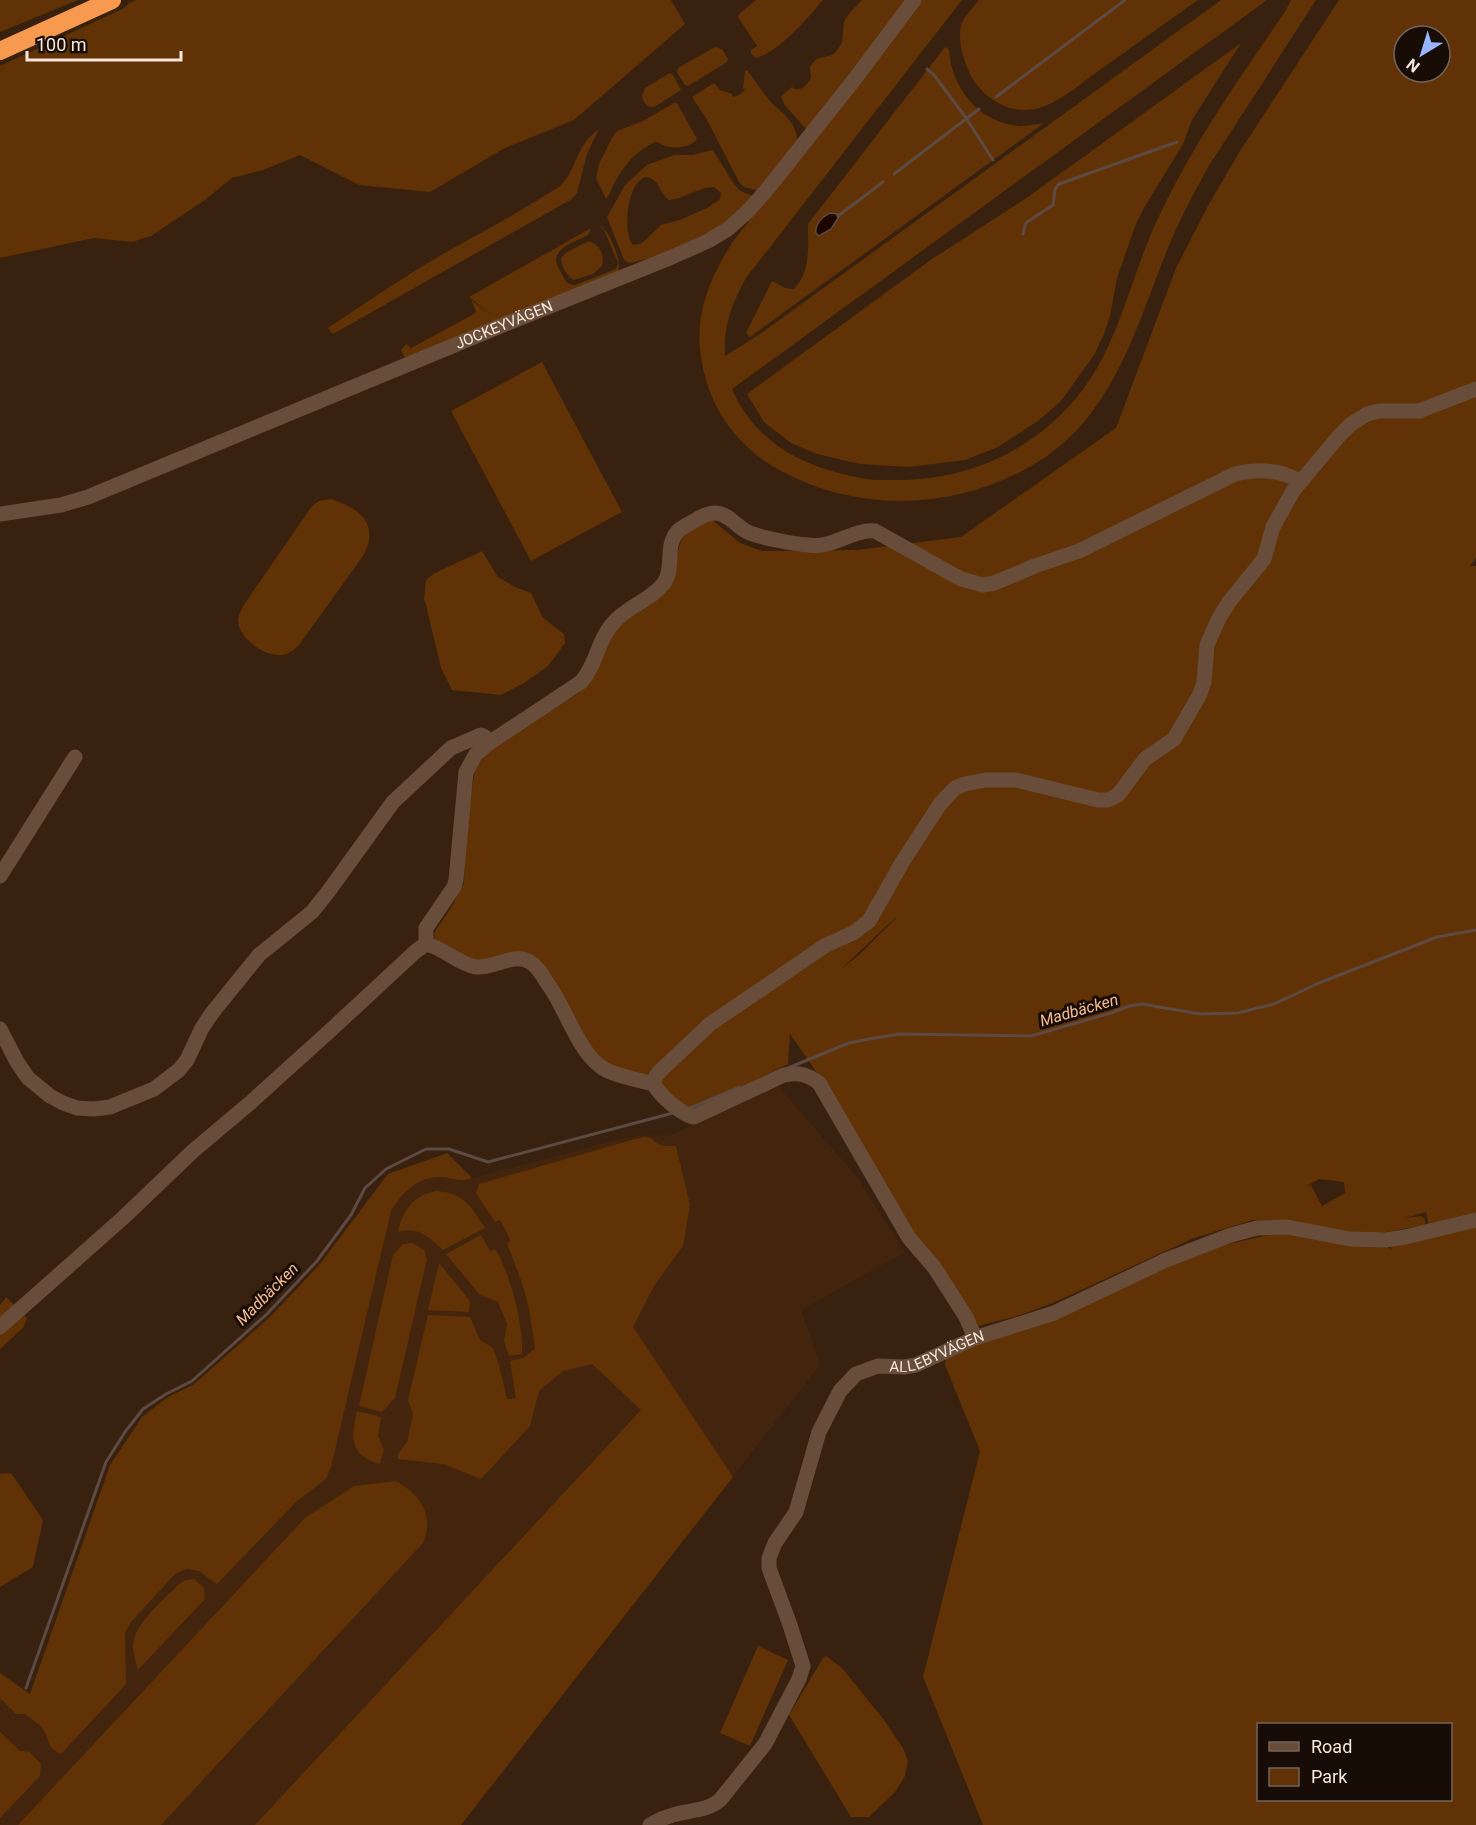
<svg xmlns="http://www.w3.org/2000/svg" width="1476" height="1825" viewBox="0 0 1476 1825" font-family="Roboto,sans-serif">
  <style>
    .built { fill: #43250d }
    .green { fill: #603206; fill-rule: evenodd }
    .water { fill: #1b0700; stroke: #5d4a42; stroke-width: 1.5 }
    .lines { fill: none; stroke-linecap: round; stroke-linejoin: round }
    .stream { stroke: #5d4a42; stroke-width: 3 }
    .minor { stroke: #684e3a; stroke-width: 15 }
    .highway { stroke: #f79a4f; stroke-width: 18 }
    .labels { text-anchor: middle; dominant-baseline: central; stroke-width: 6; stroke-linejoin: round; paint-order: stroke }
    .street-label { font-size: 15px; fill: #f7e6db; stroke: #180d06 }
    .water-label { font-size: 16px; font-style: italic; fill: #f7bb90; stroke: #180d06 }
  </style>
  <rect width="100%" height="100%" fill="#38210e"/>
  <!-- built -->
  <path class="built" d="M 778,1086 L 858,1178 L 905,1252 L 801,1310 L 820,1365 L 461,1825 L 0,1825 L 0,1673 L 30,1694 L 110,1465 L 142,1417 L 168,1397 L 193,1385 L 270,1317 L 320,1264 L 388,1174 L 447,1153 L 473,1178 L 628,1137 L 673,1134 Z"/>
  <!-- green -->
  <g class="green">
    <path d="M 0,0 L 78,0 L 0,32 Z"/>
    <path d="M 136,0 L 671,0 L 685,24 L 574,120 L 505,148 L 430,192 L 359,185 L 300,155 L 263,170 L 232,178 L 205,200 L 151,236 L 132,242 L 94,238 L 0,258 L 0,66 L 124,8 L 129,3 Z"/>
    <path d="M 756,0 L 823,0 C 809,17 778,53 756,58 L 751,53 L 751,50 L 757,46 L 738,17 L 739,14 Z"/>
    <path d="M 862,0 L 907,0 L 808,127 L 805,128 L 784,104 L 781,96 L 792,87 C 801,93 807,85 811,78 L 810,66 L 817,59 L 832,55 L 836,52 L 842,43 L 844,22 L 847,16 Z"/>
    <path d="M 922,0 L 962,0 L 746,278 C 731,306 724,324 725,356 L 760,334 L 1221,0 L 1267,0 L 732,389 C 755,442 801,466 856,477 C 868,480 879,480 892,480 C 981,482 1062,437 1103,357 C 1127,310 1138,257 1162,210 C 1196,139 1242,75 1286,10 L 1291,0 L 1316,0 C 1290,40 1265,80 1239,119 C 1226,141 1210,161 1199,184 C 1188,204 1177,226 1168,248 C 1138,322 1116,408 1047,456 C 969,509 866,516 783,472 C 749,454 722,426 709,389 C 689,331 702,289 734,240 L 857,86 Z"/>
    <path d="M 979,0 L 1198,0 C 1164,24 1131,48 1097,72 C 1079,85 1058,104 1035,109 C 1005,115 976,93 967,67 C 962,55 958,38 961,26 C 963,17 973,8 979,0 Z"/>
    <path d="M 1339,0 L 1476,0 L 1476,558 L 1470,566 L 1476,566 L 1476,1825 L 983,1825 L 923,1677 L 980,1451 L 945,1365 L 946,1355 L 1174,1261 L 1229,1244 L 1280,1232 L 1381,1244 L 1392,1250 L 1389,1243 L 1430,1233 L 1426,1212 L 1405,1218 L 1421,1216 L 1425,1219 L 1425,1225 L 1381,1233 L 1364,1234 L 1280,1220 L 1253,1220 L 1194,1238 L 1053,1303 L 1017,1316 L 978,1326 L 913,1236 L 817,1073 L 790,1034 L 788,1064 L 692,1112 L 597,1060 L 545,969 L 476,962 L 434,938 L 435,931 L 451,908 L 464,883 L 466,833 L 475,769 L 488,752 L 532,722 L 579,693 L 619,622 L 641,611 L 666,590 L 683,534 L 710,518 L 740,543 L 762,551 L 856,550 L 961,537 L 1116,428 L 1176,268 L 1209,204 L 1240,151 ZM 1404,36 L 1440,36 L 1440,72 L 1404,72 ZM 897,917 L 860,954 L 840,970 L 896,917 ZM 1319,1179 L 1344,1182 L 1345,1193 L 1322,1206 L 1311,1185 L 1305,1187 ZM 1258,1724 L 1450,1724 L 1450,1800 L 1258,1800 Z"/>
    <path d="M 1241,43 L 1192,120 L 1183,144 L 1144,208 L 1136,224 L 1117,278 L 1110,316 L 1104,334 L 1094,355 L 1061,401 L 1038,421 L 998,447 L 965,460 L 909,467 L 860,464 L 817,454 L 791,443 L 764,422 L 747,394 L 932,259 L 1028,197 Z"/>
    <path d="M 715,47 L 722,49 L 728,59 L 727,62 L 693,83 L 688,86 L 685,85 L 677,73 L 678,68 Z"/>
    <path d="M 945,47 L 949,49 C 951,88 979,123 1020,126 C 1028,126 1036,124 1044,123 L 750,337 L 746,333 L 772,281 L 785,288 L 794,289 C 811,271 808,247 808,224 Z"/>
    <path d="M 747,70 C 755,80 762,92 770,101 C 781,113 797,122 797,140 L 759,191 L 744,187 L 739,182 L 706,118 L 692,97 L 714,83 L 720,90 L 732,94 L 733,97 L 739,95 L 745,90 L 743,88 L 745,71 Z"/>
    <path d="M 670,73 L 673,75 L 681,90 L 656,106 C 649,109 644,104 642,97 L 645,88 Z"/>
    <path d="M 674,103 L 677,103 L 697,139 C 692,146 678,149 669,147 C 663,146 661,143 655,142 C 636,151 625,164 615,182 C 612,187 610,194 606,199 L 596,178 L 599,164 L 612,138 L 617,131 L 643,121 Z"/>
    <path d="M 599,129 L 587,154 L 577,193 L 572,199 L 333,334 L 328,328 C 370,300 412,271 457,246 C 492,227 526,208 560,186 C 578,169 574,147 599,129 Z"/>
    <path d="M 712,150 C 720,159 733,186 741,191 C 745,193 750,195 755,197 C 745,205 736,214 725,222 C 703,238 656,259 629,263 L 624,260 L 607,217 L 625,185 L 647,165 L 674,155 L 693,155 ZM 646,177 C 660,179 659,193 669,200 C 684,199 696,188 714,187 L 721,193 L 720,199 L 707,208 L 680,220 L 661,225 L 642,243 L 633,245 C 622,233 627,181 646,177 Z"/>
    <path d="M 599,225 C 610,230 622,261 618,272 L 406,361 L 401,350 L 406,344 L 411,348 L 474,314 L 476,311 L 471,300 L 494,317 L 469,297 L 591,228 L 588,235 C 578,240 555,248 556,261 C 557,265 560,271 562,274 C 565,281 568,285 575,285 L 616,269 L 618,263 L 604,230 Z"/>
    <path d="M 589,241 C 600,245 605,255 602,266 L 593,274 L 574,280 C 567,276 561,266 561,258 L 567,252 Z"/>
    <path d="M 542,362 L 622,512 L 531,561 L 451,411 Z"/>
    <path d="M 330,499 C 359,507 381,525 363,556 L 299,645 C 293,651 286,656 278,655 C 262,655 237,637 238,619 C 239,615 241,610 243,606 L 312,506 L 319,501 Z"/>
    <path d="M 482,551 L 498,577 L 515,587 L 531,593 L 543,618 L 564,634 L 565,643 L 548,666 L 524,683 L 501,695 L 452,690 L 441,668 L 426,605 L 424,599 L 426,580 L 435,573 Z"/>
    <path d="M 644,1137 L 651,1138 C 658,1147 666,1146 676,1146 L 690,1205 L 683,1246 L 654,1286 L 633,1327 L 733,1477 L 461,1825 L 255,1825 L 641,1410 L 592,1364 L 563,1371 L 539,1391 L 530,1426 L 481,1479 L 443,1464 L 398,1459 L 398,1454 L 407,1442 L 413,1414 L 408,1400 L 428,1315 L 470,1317 L 480,1340 L 493,1348 L 499,1365 L 507,1399 L 516,1398 L 510,1361 L 523,1358 L 535,1349 L 529,1308 L 522,1283 L 507,1243 L 511,1241 L 500,1220 L 495,1222 L 476,1193 L 479,1184 L 628,1141 Z"/>
    <path d="M 447,1153 L 472,1178 C 456,1183 454,1177 440,1177 C 417,1177 402,1193 391,1211 L 331,1467 L 326,1479 L 297,1501 L 217,1584 L 199,1571 L 186,1569 L 175,1574 L 131,1622 L 125,1633 L 126,1684 L 61,1754 C 47,1748 50,1741 44,1731 C 40,1724 31,1719 25,1714 L 16,1714 L 0,1698 L 0,1673 L 30,1694 L 110,1465 L 142,1417 L 168,1397 L 193,1385 L 270,1317 L 320,1264 L 388,1174 Z"/>
    <path d="M 437,1191 C 465,1194 470,1205 485,1228 L 443,1250 C 429,1237 418,1226 398,1232 C 403,1209 414,1195 437,1191 Z"/>
    <path d="M 481,1235 L 490,1251 L 495,1249 C 510,1272 524,1326 522,1354 L 509,1356 L 504,1341 L 507,1324 L 498,1302 L 480,1295 L 446,1254 Z"/>
    <path d="M 412,1243 L 424,1250 L 427,1259 L 395,1398 L 382,1412 L 359,1406 L 393,1255 L 403,1244 Z"/>
    <path d="M 439,1263 L 462,1291 L 470,1302 L 469,1312 L 428,1310 Z"/>
    <path d="M 6,1297 L 27,1318 L 23,1328 L 0,1349 L 0,1305 Z"/>
    <path d="M 357,1411 L 381,1417 L 378,1436 L 384,1450 L 380,1464 C 349,1455 351,1438 357,1411 Z"/>
    <path d="M 11,1473 L 43,1520 L 33,1567 L 0,1587 L 0,1474 Z"/>
    <path d="M 395,1481 C 420,1493 435,1516 423,1543 L 161,1825 L 18,1825 L 305,1518 L 354,1486 Z"/>
    <path d="M 194,1579 C 203,1586 206,1589 204,1600 L 138,1670 C 136,1662 133,1653 133,1646 C 134,1623 164,1600 179,1584 L 186,1580 Z"/>
    <path d="M 758,1646 L 788,1660 L 750,1746 L 720,1733 Z"/>
    <path d="M 826,1656 L 842,1668 L 884,1720 L 903,1748 L 908,1761 L 905,1776 L 895,1792 L 869,1817 L 851,1817 L 789,1715 L 823,1658 Z"/>
    <path d="M 0,1732 L 20,1751 L 30,1752 L 41,1764 L 40,1776 L 0,1818 Z"/>
  </g>
  <!-- water -->
  <path class="water" d="M 830,213 L 837,214 L 838,218 L 831,229 L 819,236 L 816,233 C 815,224 822,217 830,213 Z"/>
  <g class="lines">
    <!-- stream -->
    <g class="stream">
      <path d="M 927,69 L 934,75 L 966,118 L 993,160"/>
      <path d="M 996,97 L 1125,0"/>
      <path d="M 894,174 L 979,109"/>
      <path d="M 838,216 L 883,182"/>
      <path d="M 1023,234 L 1025,225 L 1027,222 L 1053,205 L 1055,189 L 1059,184 L 1177,142"/>
      <path d="M 788,1068 L 849,1043 L 869,1039 L 899,1034 L 1031,1036 L 1111,1013 L 1129,1006 L 1142,1004 L 1200,1014 L 1238,1013 L 1274,1004 L 1319,983 L 1437,937 L 1476,930"/>
      <path d="M 688,1109 L 740,1087"/>
      <path d="M 26,1688 L 106,1462 L 125,1432 L 143,1409 L 166,1394 L 192,1381 L 267,1314 L 317,1261 L 351,1215 L 365,1188 L 386,1169 L 426,1149 L 449,1149 L 488,1162 L 673,1113"/>
    </g>
    <!-- minor -->
    <g class="minor">
      <path id="s1" d="M 0,514 L 61,505 L 88,497 L 508,323 L 672,257 L 708,241 L 728,229 L 746,213 L 765,192 L 854,80 L 914,0"/>
      <path d="M 0,876 L 75,757"/>
      <path d="M 0,1029 L 17,1062 L 28,1078 L 50,1096 L 63,1103 L 77,1108 L 94,1109 L 110,1107 L 154,1089 L 179,1070 L 187,1060 L 202,1028 L 212,1013 L 259,955 L 312,912 L 328,892 L 393,802 L 451,748 L 481,735 L 485,737 L 489,743"/>
      <path d="M 654,1084 C 639,1080 620,1077 606,1070 C 580,1057 567,1011 550,987 C 544,979 539,967 530,962 C 513,952 494,969 476,967 C 458,964 444,948 426,944 L 426,928 L 454,887 L 456,880 L 466,772 L 476,754 L 489,743 L 581,682 C 598,663 597,638 617,619 C 631,605 652,599 664,583 C 675,567 664,546 678,531 C 682,527 689,524 694,521 C 700,517 707,513 715,513 C 729,513 737,528 750,533 C 763,538 794,544 808,545 C 834,549 851,529 875,531 L 961,579 L 983,585 L 994,583 L 1035,566 L 1079,551 L 1235,474 C 1258,469 1279,469 1299,481"/>
      <path d="M 0,1327 L 124,1217 L 193,1151 L 250,1103 L 333,1028 L 416,951 L 426,944"/>
      <path d="M 975,1338 L 966,1317 L 934,1267 L 909,1238 L 819,1083 C 807,1074 798,1072 784,1075 L 694,1117 C 684,1116 655,1093 654,1082 C 654,1079 656,1076 658,1073 L 710,1024 L 826,945 L 853,933 L 869,921 L 903,861 L 940,804 L 955,788 L 965,784 L 985,780 L 1016,780 L 1098,800 L 1108,800 L 1118,795 L 1145,759 L 1174,739 L 1200,694 L 1204,682 L 1207,645 L 1219,618 L 1229,602 L 1264,559 L 1273,527 L 1293,491 L 1339,436 L 1351,424 L 1367,414 L 1379,411 L 1419,411 L 1476,389"/>
      <path id="s2" d="M 650,1825 C 657,1821 665,1817 673,1815 C 688,1810 708,1811 720,1800 L 765,1744 L 799,1679 L 803,1666 L 790,1625 L 769,1568 L 769,1558 L 775,1543 L 796,1512 L 819,1432 L 840,1391 L 856,1374 L 878,1366 L 904,1367 L 916,1365 L 975,1338 L 1054,1313 L 1166,1260 L 1231,1235 L 1257,1228 L 1287,1227 L 1350,1239 L 1386,1240 L 1405,1237 L 1476,1220"/>
    </g>
    <!-- highway -->
    <path class="highway" d="M 0,51 L 112,0"/>
  </g>
  <g class="labels">
    <!-- street labels -->
    <g class="street-label">
      <text stroke="none"><textPath href="#s1" startOffset="540">JOCKEYVÄGEN</textPath></text>
      <text stroke="none"><textPath href="#s2" startOffset="639">ALLEBYVÄGEN</textPath></text>
    </g>
    <!-- water labels -->
    <g class="water-label">
      <text transform="translate(1079 1010) rotate(-16)">Madbäcken</text>
      <text transform="translate(267 1294) rotate(-45)">Madbäcken</text>
    </g>
  </g>
  <!-- legend -->
  <rect x="1257" y="1723" width="195" height="78" fill="#180d06" stroke="#71645b" stroke-width="1.5"/>
  <rect x="1269" y="1742" width="30" height="9" fill="#684e3a" stroke="#71645b" stroke-width="1.5"/>
  <text x="1311" y="1753" font-size="18" fill="#f7e6db">Road</text>
  <rect x="1269" y="1768" width="30" height="18" fill="#603206" stroke="#71645b" stroke-width="1.5"/>
  <text x="1311" y="1783" font-size="18" fill="#f7e6db">Park</text>
  <!-- north arrow -->
  <g transform="translate(1422 54) rotate(218)"><circle r="28" fill="#180d06" stroke="#71645b" stroke-width="1.5"/>
  <path d="M0-4.5L10 22L0 15L-10 22Z" fill="#99b5fd"/>
  <text y="-9" font-size="16" font-weight="bold" text-anchor="middle" fill="#f7e6db">N</text>
  </g>
  <!-- scale -->
  <path d="M27 51v9h154v-9" fill="none" stroke="#f7e6db" stroke-width="3"/>
  <text x="36" y="51" font-size="18" fill="#f7e6db" stroke="#180d06" stroke-width="4.5" paint-order="stroke">100 m</text>
</svg>
